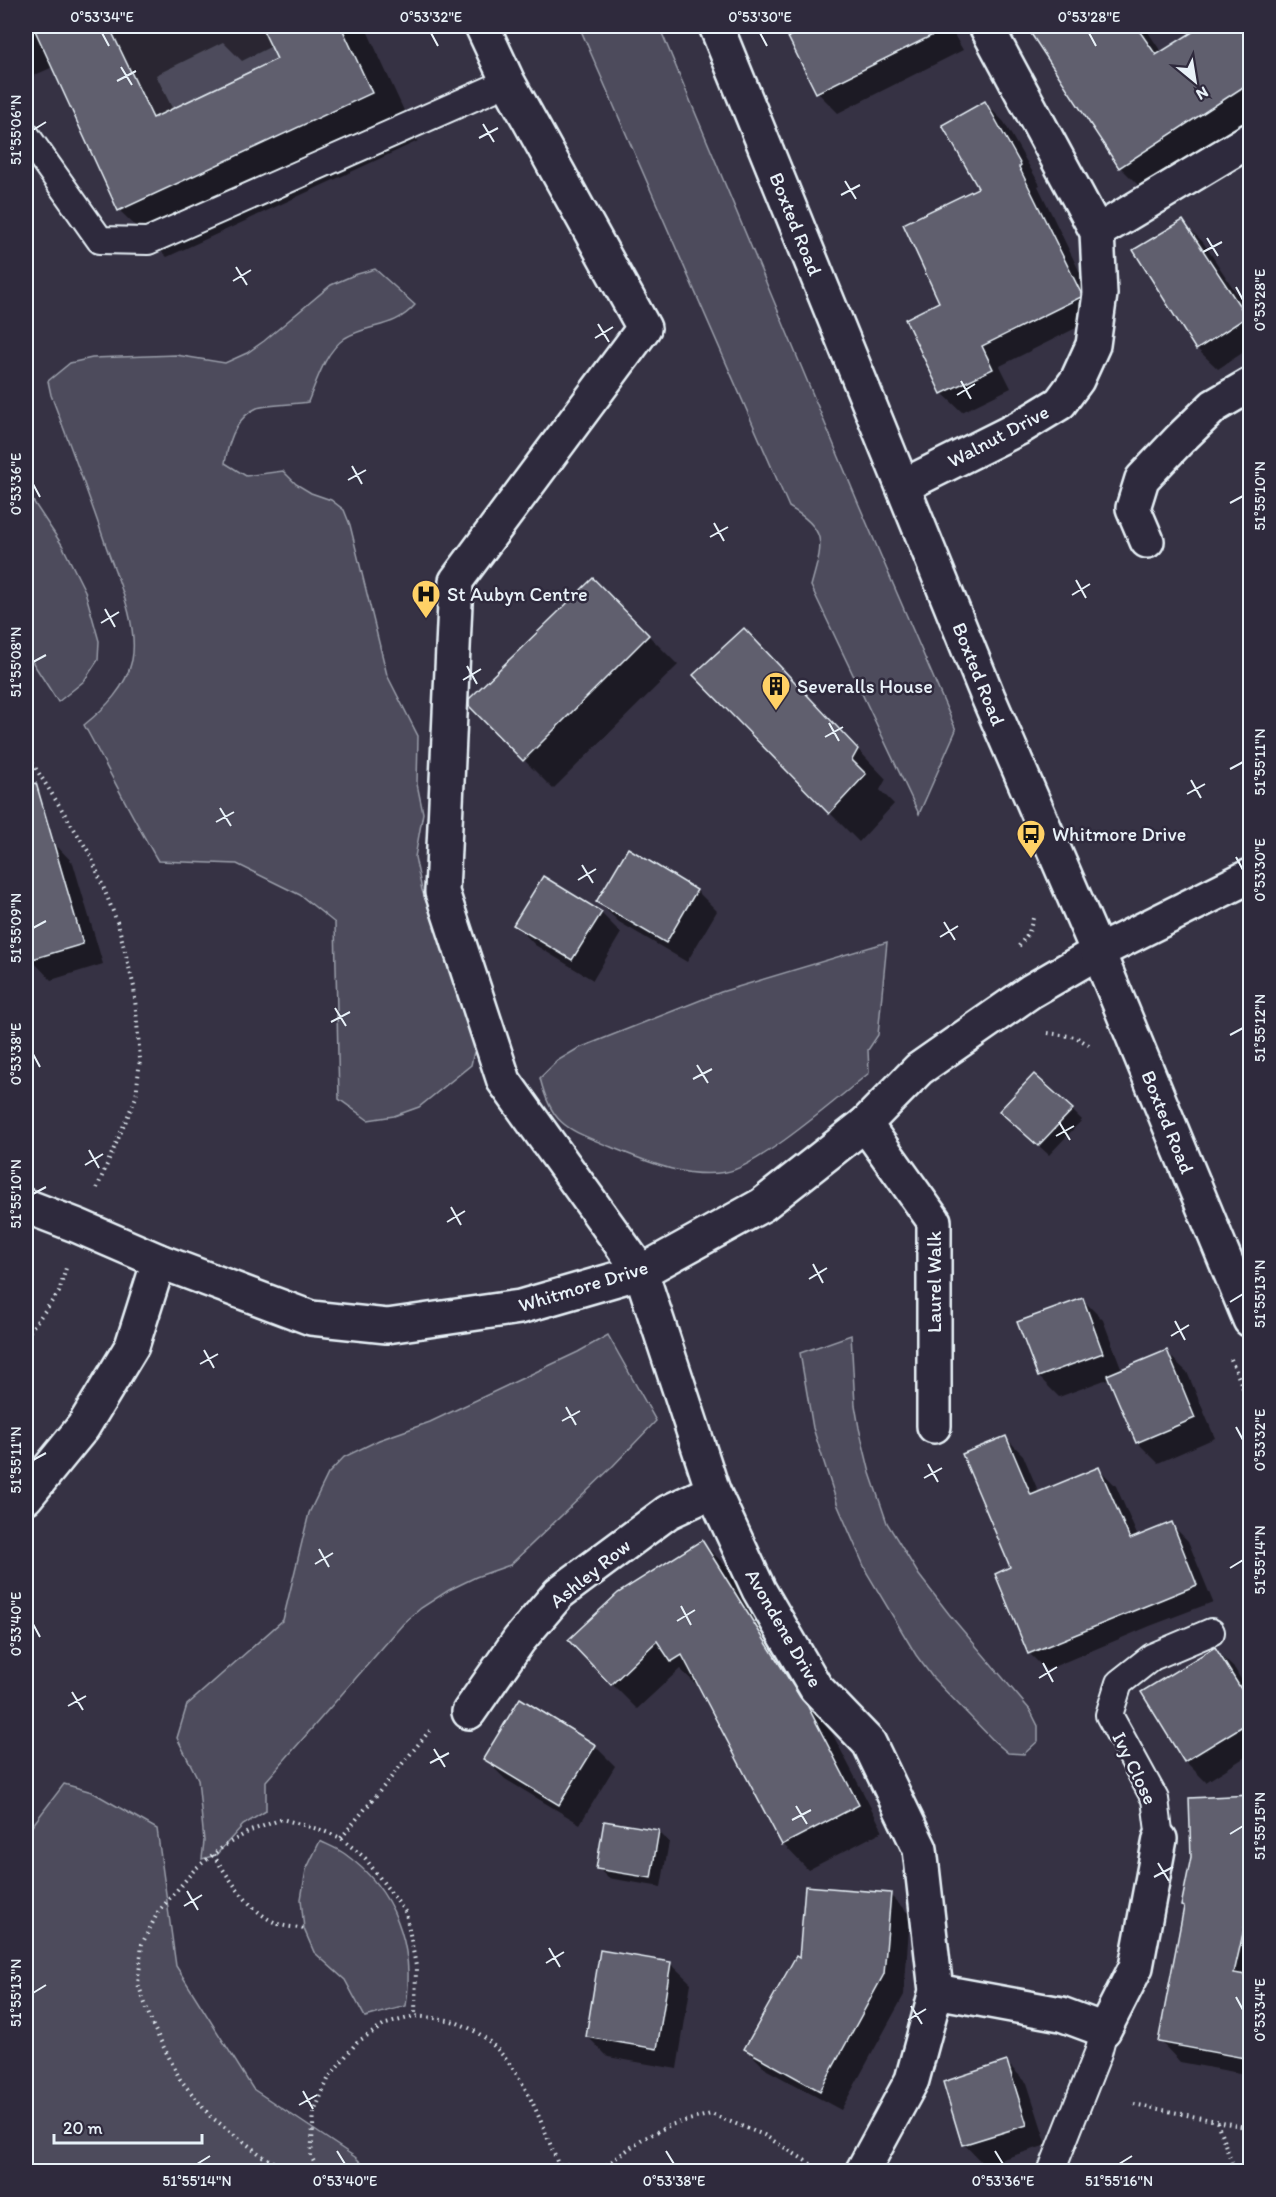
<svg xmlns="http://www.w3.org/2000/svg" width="1276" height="2197" viewBox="0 0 1276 2197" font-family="Itim,sans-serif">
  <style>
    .green { fill: #4d4b5c; stroke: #9a9eaa; stroke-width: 1.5 }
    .shadow { fill: #0007; fill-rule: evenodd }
    .building { fill: #605e6e; stroke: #e8f1f8; stroke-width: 1.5 }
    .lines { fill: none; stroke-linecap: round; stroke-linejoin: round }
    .lane-casing { stroke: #e8f1f8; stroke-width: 30 }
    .street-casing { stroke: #e8f1f8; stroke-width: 38 }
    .secondary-casing { stroke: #e8f1f8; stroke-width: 38 }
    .path { stroke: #e8f1f8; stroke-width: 4; stroke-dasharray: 1.5 4.5; stroke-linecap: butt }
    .lane { stroke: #2f2a3d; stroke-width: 26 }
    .street { stroke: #2f2a3d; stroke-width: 33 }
    .secondary { stroke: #2f2a3d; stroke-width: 33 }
    .ticks { fill: none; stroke: #e8f1f8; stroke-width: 2 }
    .labels { text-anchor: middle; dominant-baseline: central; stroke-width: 5; stroke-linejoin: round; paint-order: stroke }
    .street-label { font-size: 20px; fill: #e8f1f8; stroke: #2f2a3d }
    .poi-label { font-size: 20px; fill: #e8f1f8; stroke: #2f2a3d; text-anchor: start }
    .neatline { fill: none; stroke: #e8f1f8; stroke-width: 2 }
    .ticks-label { font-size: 15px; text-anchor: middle; fill: #e8f1f8 }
  </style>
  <rect width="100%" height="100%" fill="#363244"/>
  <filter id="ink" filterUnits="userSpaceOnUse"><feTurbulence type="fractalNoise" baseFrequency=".0167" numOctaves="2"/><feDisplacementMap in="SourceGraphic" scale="12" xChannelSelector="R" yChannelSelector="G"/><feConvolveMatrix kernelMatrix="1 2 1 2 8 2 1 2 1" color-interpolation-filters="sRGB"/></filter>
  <g filter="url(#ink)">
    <!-- green -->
    <g class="green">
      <path d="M 113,26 L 261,26 L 277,59 L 153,118 L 109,27 Z"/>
      <path d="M 579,26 L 659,26 L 859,505 L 956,730 L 919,814 L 811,586 C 822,545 830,531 789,507 Z"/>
      <path d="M 375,269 L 415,305 C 394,329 370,323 345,338 C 325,352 317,380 308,402 C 298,404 263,405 257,408 C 236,417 228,444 225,463 L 246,476 L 283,471 L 296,484 L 311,493 L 331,500 L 344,510 L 350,525 L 387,675 L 418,736 L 417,784 L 423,813 L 415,857 L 422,890 L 476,1043 L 471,1065 L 419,1107 L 394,1116 L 368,1120 L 339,1099 L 335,923 L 300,895 L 237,864 L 158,861 C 132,817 109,770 84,725 C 105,708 126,688 132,660 C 139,625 117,578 106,546 C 89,495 70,445 51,395 L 48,381 L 70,363 L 92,358 L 176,355 L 225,363 L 247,353 L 264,341 L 331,285 L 354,275 Z"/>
      <path d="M 26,485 L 33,501 L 62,545 L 85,591 L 99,641 L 98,660 L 84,681 L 58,702 L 26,652 Z"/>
      <path d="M 887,942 L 878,1035 L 868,1050 L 869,1073 C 840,1096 759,1167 726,1172 C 686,1179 648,1162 611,1147 C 568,1129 552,1127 540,1078 L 557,1061 L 577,1049 L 721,992 Z"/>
      <path d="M 608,1335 L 656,1421 L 610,1469 L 510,1565 L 476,1577 L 449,1590 L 421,1608 L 403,1624 L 266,1781 L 266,1811 L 243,1825 L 216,1855 L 202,1859 L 204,1841 L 198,1779 L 177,1738 L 187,1705 L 283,1620 L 309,1513 L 328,1474 L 344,1457 L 379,1440 L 430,1422 L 578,1352 Z"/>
      <path d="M 851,1335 L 855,1405 L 859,1428 L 870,1473 L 887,1523 L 919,1575 L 949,1614 L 1030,1710 L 1038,1726 L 1038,1741 L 1024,1754 L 1008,1753 L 994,1741 L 933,1678 L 916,1655 L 867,1573 L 838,1506 L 813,1428 L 800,1353 Z"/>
      <path d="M 64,1784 L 92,1792 L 157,1829 L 176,1966 L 253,2089 L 355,2157 L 370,2171 L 26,2171 L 26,1834 Z"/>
      <path d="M 320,1841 C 328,1845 338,1849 345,1854 C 395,1890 415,1946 406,2006 L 365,2017 L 345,1980 L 314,1952 L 304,1929 L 301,1899 L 306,1870 Z"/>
    </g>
    <!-- shadow -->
    <g class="shadow">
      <path d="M 26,26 L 365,26 L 418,141 L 167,257 L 119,210 L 53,67 L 26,79 ZM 223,42 L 242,61 L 272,46 L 279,59 L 173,110 L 156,75 Z"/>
      <path d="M 793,26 L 949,26 L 963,50 L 838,113 L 817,92 L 790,37 L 797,34 Z"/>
      <path d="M 1028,26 L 1144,26 L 1162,53 L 1205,26 L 1250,26 L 1250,136 L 1146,193 L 1120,167 Z"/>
      <path d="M 985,103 L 1004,122 L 1040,185 L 1038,186 L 1100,314 L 1100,316 L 1000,366 L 1011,388 L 962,412 L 942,393 L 941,303 L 980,189 Z"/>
      <path d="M 1182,222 L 1203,242 L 1250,314 L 1250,348 L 1218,369 L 1197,349 Z"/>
      <path d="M 593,580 L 678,665 L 553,789 L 524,760 Z"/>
      <path d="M 773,660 L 886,779 L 880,790 L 894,804 L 859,842 L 830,813 Z"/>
      <path d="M 53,842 L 73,863 L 103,964 L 51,980 L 31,959 L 26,941 L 26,851 Z"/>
      <path d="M 629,851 L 697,891 L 717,911 L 687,962 L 619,922 L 598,902 Z"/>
      <path d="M 601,913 L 621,933 L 593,980 L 535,945 L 515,924 Z"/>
      <path d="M 1072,1110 L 1082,1120 L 1049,1155 L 1011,1121 Z"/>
      <path d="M 1082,1299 L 1103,1320 L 1122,1370 L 1166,1352 L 1187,1372 L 1215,1438 L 1158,1463 L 1137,1442 L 1110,1378 L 1059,1397 L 1039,1377 Z"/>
      <path d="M 1006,1438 L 1023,1455 L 1039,1493 L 1098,1468 L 1116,1486 L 1138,1537 L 1171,1524 L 1188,1541 L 1213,1602 L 1150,1626 L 1046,1670 L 1029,1653 L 1012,1568 Z"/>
      <path d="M 702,1542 L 727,1567 L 825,1725 L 832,1733 L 883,1831 L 808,1870 L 783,1844 L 700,1685 L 698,1686 L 680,1669 L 637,1709 L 612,1684 Z"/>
      <path d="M 1214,1649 L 1235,1669 L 1250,1695 L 1250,1754 L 1206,1782 L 1185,1761 L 1143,1693 Z"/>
      <path d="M 595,1746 L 615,1766 L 580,1824 L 505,1779 L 485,1759 Z"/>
      <path d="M 1250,1797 L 1250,2075 L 1180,2062 L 1160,2041 Z"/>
      <path d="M 606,1823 L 659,1832 L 669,1842 L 661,1887 L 608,1878 L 598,1868 Z"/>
      <path d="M 890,1895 L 910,1915 L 904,1995 L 841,2110 L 767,2070 L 746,2049 L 800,1960 Z"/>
      <path d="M 670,1963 L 691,1983 L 677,2069 L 608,2057 L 588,2037 Z"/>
      <path d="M 1007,2063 L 1027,2083 L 1047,2145 L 984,2165 L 964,2144 Z"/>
    </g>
    <!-- building -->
    <g class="building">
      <path d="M 33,26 L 109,26 L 153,118 L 277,59 L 261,26 L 341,26 L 372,93 L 118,211 Z"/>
      <path d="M 810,26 L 951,26 L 816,93 L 788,37 Z"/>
      <path d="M 1026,26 L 1136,26 L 1156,55 L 1202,26 L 1251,26 L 1251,82 L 1119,168 Z"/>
      <path d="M 985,101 L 1021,165 L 1019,167 L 1081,293 L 1081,297 L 982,346 L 993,369 L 941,394 L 905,319 L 939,302 L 903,224 L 978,188 L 942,125 Z"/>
      <path d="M 1183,220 L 1247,317 L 1196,350 L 1133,250 Z"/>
      <path d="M 593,578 L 649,635 L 523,761 L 469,706 L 469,699 Z"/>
      <path d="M 744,628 L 858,749 L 852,760 L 866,774 L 829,814 L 693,675 Z"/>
      <path d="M 36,783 L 83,944 L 26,961 L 26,785 Z"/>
      <path d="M 628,848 L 697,890 L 666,943 L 596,902 Z"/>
      <path d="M 543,876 L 602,912 L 572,960 L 513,925 Z"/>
      <path d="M 1034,1074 L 1073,1109 L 1038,1146 L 999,1111 Z"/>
      <path d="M 1083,1298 L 1103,1353 L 1038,1377 L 1017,1322 Z"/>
      <path d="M 1167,1350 L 1195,1418 L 1136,1443 L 1107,1375 Z"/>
      <path d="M 1006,1436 L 1031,1495 L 1099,1467 L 1130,1539 L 1172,1522 L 1197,1585 L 1028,1654 L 995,1574 L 1010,1567 L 962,1454 Z"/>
      <path d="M 702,1540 L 800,1697 L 807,1705 L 859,1805 L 782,1845 L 682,1655 L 671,1662 L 657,1641 L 611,1685 L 568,1640 L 618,1593 Z"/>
      <path d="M 1215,1647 L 1251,1705 L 1251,1721 L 1184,1762 L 1141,1692 Z"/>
      <path d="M 520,1698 L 596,1745 L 559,1805 L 483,1759 Z"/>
      <path d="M 1251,1795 L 1251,1899 L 1234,1973 L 1251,1976 L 1251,2022 L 1244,2058 L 1158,2042 L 1184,1907 L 1181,1906 L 1191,1857 L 1189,1798 Z"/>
      <path d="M 604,1821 L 659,1830 L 651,1878 L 596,1869 Z"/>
      <path d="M 805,1886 L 891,1893 L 884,1974 L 820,2091 L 744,2049 L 796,1956 L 799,1958 Z"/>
      <path d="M 600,1950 L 671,1962 L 657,2049 L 586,2037 Z"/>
      <path d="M 1007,2061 L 1027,2125 L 962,2145 L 943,2082 Z"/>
    </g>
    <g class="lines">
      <!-- lane casing -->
      <g class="lane-casing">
        <g id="lane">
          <path d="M 26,135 L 100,240 L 148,241 L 508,82"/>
          <path d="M 1160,1839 L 1155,1799 L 1109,1715 L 1119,1683 L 1152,1657 L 1211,1632"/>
          <path d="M 1051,2172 L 1098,2053 L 1104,2030"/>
        </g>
      </g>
      <!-- street casing -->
      <g class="street-casing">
        <g id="street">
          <path d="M 482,26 L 508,82 L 644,328 L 456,581 L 442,892 L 504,1081 L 641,1272 L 713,1491 L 759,1590 L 816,1688 L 869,1743 L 920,1849 L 936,1991 L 912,2080 L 862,2172"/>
          <path d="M 1097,232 L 1250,140"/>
          <path d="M 903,486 L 1019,428 L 1060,403 L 1077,380 L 1093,345 L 1100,294 L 1097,232 L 986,26"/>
          <path d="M 1147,541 L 1133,508 L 1142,479 L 1180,439 L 1214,406 L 1250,385"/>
          <path d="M 865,1124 L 934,1221 L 934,1426"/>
          <path d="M 26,1206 L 78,1226 L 159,1261 L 311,1318 L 387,1326 L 520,1307 L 641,1272 L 762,1205 L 865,1124 L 919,1069 L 1031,991 L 1098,952"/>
          <path d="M 26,1497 L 83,1427 L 132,1346 L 159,1261"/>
          <path d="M 469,1712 L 519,1640 L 559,1593 L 668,1512 L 713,1491"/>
          <path d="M 936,1991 L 1061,2014 L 1104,2030 L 1136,1967 L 1160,1839"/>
        </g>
      </g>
      <!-- secondary casing -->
      <g class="secondary-casing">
        <g id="secondary">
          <path d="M 716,26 L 988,697 L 1098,952 L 1250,1320"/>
          <path d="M 1098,952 L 1250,876"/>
        </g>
      </g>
      <!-- path -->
      <g class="path">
        <path d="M 26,753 L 90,854 L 118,924 L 134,987 L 140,1059 L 136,1097 L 97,1188"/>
        <path d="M 1019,946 L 1029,932 L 1034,915"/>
        <path d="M 1048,1033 L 1076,1037 L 1089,1045"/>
        <path d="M 26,1336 L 59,1292 L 66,1268"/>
        <path d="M 1231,1359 L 1250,1405"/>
        <path d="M 341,1838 L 431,1729"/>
        <path d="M 213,1855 C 230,1879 249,1911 276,1923 C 284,1927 295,1927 304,1929"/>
        <path d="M 1134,2104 L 1250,2128"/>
        <path d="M 1217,2122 L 1235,2172"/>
        <path d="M 296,2172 L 265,2158 L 210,2116 L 180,2079 L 153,2026 L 138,1984 L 142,1944 L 158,1912 L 195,1869 L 224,1846 L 250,1831 L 282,1819 L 321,1830 L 341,1838 L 365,1858 L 406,1913 L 416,1966 L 415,2016 C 429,2018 447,2018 460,2024 C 515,2045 538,2114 558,2164"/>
        <path d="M 319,2172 L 311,2156 L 314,2112 L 329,2077 L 357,2042 L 386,2024 L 415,2016"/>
        <path d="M 544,2172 C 562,2161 569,2163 588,2172"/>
        <path d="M 597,2172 L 641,2140 L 670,2125 L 711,2114 L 764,2135 L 819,2169"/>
      </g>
      <!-- lane -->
      <use href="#lane" class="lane"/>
      <!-- street -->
      <use href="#street" class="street"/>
      <!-- secondary -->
      <use href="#secondary" class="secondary"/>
    </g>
  </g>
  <!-- ticks -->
  <path class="ticks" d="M 102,33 L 109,46M 431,33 L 438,46M 760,33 L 767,46M 1089,33 L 1096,46M 121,67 L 132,85M 117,81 L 136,71M 483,124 L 494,142M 33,130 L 46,122M 479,138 L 498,128M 845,181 L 856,199M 841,195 L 860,185M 1207,238 L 1218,256M 1203,252 L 1222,242M 236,267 L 247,285M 233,281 L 251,270M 1236,287 L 1243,300M 598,324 L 609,342M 595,338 L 613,327M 961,381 L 971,399M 957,395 L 975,384M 352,466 L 362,484M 348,480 L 366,470M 33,484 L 40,497M 1230,503 L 1243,496M 714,523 L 724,541M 710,537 L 728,527M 1076,580 L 1086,598M 1072,595 L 1090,584M 105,609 L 115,627M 101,623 L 119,612M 33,662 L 46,655M 467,666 L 477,684M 463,680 L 481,669M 829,723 L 839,741M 825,737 L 843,727M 1230,769 L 1243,762M 1191,780 L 1201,798M 1187,794 L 1205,784M 220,808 L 231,826M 216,822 L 234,812M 1236,857 L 1243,870M 582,865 L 593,883M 578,880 L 596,869M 944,922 L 955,940M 33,928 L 46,921M 940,937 L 958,926M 335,1008 L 346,1026M 331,1022 L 350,1012M 1230,1035 L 1243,1028M 33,1054 L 40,1067M 697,1065 L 708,1083M 693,1079 L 712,1069M 1059,1122 L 1070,1140M 1056,1136 L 1074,1126M 89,1150 L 99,1168M 85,1165 L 103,1154M 33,1194 L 46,1187M 451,1207 L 461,1225M 447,1222 L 465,1211M 813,1264 L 823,1283M 809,1279 L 827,1268M 1230,1302 L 1243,1294M 1175,1321 L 1185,1340M 1171,1336 L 1189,1325M 204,1350 L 214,1368M 200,1364 L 218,1354M 566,1407 L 576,1425M 562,1421 L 580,1411M 1236,1427 L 1243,1440M 33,1460 L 46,1453M 928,1464 L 938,1482M 924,1478 L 942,1468M 319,1549 L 329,1567M 315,1564 L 333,1553M 1230,1568 L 1243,1560M 681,1606 L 691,1625M 677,1621 L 695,1610M 33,1624 L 40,1637M 1043,1663 L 1053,1682M 1039,1678 L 1057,1667M 72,1692 L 83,1710M 68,1706 L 86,1696M 434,1749 L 445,1767M 430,1763 L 449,1753M 796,1806 L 807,1824M 792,1820 L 811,1810M 1230,1834 L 1243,1826M 1158,1863 L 1169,1881M 1154,1877 L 1173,1867M 187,1891 L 198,1910M 184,1906 L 202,1895M 549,1948 L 560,1967M 546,1963 L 564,1952M 33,1993 L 46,1985M 1236,1997 L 1243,2010M 911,2006 L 922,2024M 908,2020 L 926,2009M 303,2091 L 313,2109M 299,2105 L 317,2095M 337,2151 L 345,2164M 666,2151 L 674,2164M 995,2151 L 1003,2164M 197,2164 L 210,2156M 1119,2164 L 1132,2156"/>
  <!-- icons -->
  <defs>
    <g id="hospital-pin" transform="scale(1.5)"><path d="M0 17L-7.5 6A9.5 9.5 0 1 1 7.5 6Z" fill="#ffd166" stroke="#2f2a3d"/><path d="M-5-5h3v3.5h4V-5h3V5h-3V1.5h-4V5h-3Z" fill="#111"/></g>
    <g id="building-pin" transform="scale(1.5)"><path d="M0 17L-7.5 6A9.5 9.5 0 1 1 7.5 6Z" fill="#ffd166" stroke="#2f2a3d"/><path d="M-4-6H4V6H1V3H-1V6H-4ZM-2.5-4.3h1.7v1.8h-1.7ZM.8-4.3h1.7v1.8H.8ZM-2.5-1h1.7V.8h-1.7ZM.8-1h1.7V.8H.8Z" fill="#111"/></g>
    <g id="bus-pin" transform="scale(1.5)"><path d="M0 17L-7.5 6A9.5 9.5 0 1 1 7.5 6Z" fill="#ffd166" stroke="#2f2a3d"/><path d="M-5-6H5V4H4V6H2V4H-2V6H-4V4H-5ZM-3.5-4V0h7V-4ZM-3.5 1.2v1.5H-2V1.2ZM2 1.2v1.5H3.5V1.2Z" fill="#111"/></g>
  </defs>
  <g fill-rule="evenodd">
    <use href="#hospital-pin" x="426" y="594"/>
    <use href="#building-pin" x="776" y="686"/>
    <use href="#bus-pin" x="1031" y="834"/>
  </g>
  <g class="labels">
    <!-- street labels -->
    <g class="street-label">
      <text transform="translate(796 224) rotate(68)">Boxted Road</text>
      <text transform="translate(998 436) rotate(-28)">Walnut Drive</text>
      <text transform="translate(979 674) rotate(68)">Boxted Road</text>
      <text transform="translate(1168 1122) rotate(68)">Boxted Road</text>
      <text transform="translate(934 1282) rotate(-90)">Laurel Walk</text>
      <text transform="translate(583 1286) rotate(-17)">Whitmore Drive</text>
      <text transform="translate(590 1573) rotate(-39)">Ashley Row</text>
      <text transform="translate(784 1628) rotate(60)">Avondene Drive</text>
      <text transform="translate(1135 1768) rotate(64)">Ivy Close</text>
    </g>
    <!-- poi labels -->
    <g class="poi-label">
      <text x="447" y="594">St Aubyn Centre</text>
      <text x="797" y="686">Severalls House</text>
      <text x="1052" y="834">Whitmore Drive</text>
    </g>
  </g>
  <!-- margin -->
  <rect width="1276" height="2197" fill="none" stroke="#2f2a3d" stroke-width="66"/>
  <!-- north arrow -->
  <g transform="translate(1195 81) rotate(150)" stroke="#2f2a3d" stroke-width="4.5" paint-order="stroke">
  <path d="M0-4.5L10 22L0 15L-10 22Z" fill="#e8f1f8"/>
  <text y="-9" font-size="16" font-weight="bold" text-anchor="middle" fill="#e8f1f8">N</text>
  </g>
  <!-- scale -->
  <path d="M54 2134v9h148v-9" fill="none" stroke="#e8f1f8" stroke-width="3"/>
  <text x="63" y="2134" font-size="18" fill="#e8f1f8" stroke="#2f2a3d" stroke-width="4.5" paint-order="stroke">20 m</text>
  <rect x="33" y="33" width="1210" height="2131" class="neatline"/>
  <g class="ticks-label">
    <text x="102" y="22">0°53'34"E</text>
    <text x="431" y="22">0°53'32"E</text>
    <text x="760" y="22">0°53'30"E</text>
    <text x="1089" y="22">0°53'28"E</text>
    <text transform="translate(16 130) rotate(-90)" y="5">51°55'06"N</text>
    <text transform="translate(1260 300) rotate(-90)" y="5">0°53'28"E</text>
    <text transform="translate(16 484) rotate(-90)" y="5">0°53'36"E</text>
    <text transform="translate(1260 496) rotate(-90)" y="5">51°55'10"N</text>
    <text transform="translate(16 662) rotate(-90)" y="5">51°55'08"N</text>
    <text transform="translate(1260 762) rotate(-90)" y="5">51°55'11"N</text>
    <text transform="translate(1260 870) rotate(-90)" y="5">0°53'30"E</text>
    <text transform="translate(16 928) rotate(-90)" y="5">51°55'09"N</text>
    <text transform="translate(1260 1028) rotate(-90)" y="5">51°55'12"N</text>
    <text transform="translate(16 1054) rotate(-90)" y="5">0°53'38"E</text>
    <text transform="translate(16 1194) rotate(-90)" y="5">51°55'10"N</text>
    <text transform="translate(1260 1294) rotate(-90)" y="5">51°55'13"N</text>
    <text transform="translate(1260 1440) rotate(-90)" y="5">0°53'32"E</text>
    <text transform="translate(16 1460) rotate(-90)" y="5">51°55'11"N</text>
    <text transform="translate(1260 1560) rotate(-90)" y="5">51°55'14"N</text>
    <text transform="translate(16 1624) rotate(-90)" y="5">0°53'40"E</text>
    <text transform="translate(1260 1826) rotate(-90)" y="5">51°55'15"N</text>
    <text transform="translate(16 1993) rotate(-90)" y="5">51°55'13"N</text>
    <text transform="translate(1260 2010) rotate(-90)" y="5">0°53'34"E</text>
    <text x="197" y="2186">51°55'14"N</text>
    <text x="345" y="2186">0°53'40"E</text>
    <text x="674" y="2186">0°53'38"E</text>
    <text x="1003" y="2186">0°53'36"E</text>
    <text x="1119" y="2186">51°55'16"N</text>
  </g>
</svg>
